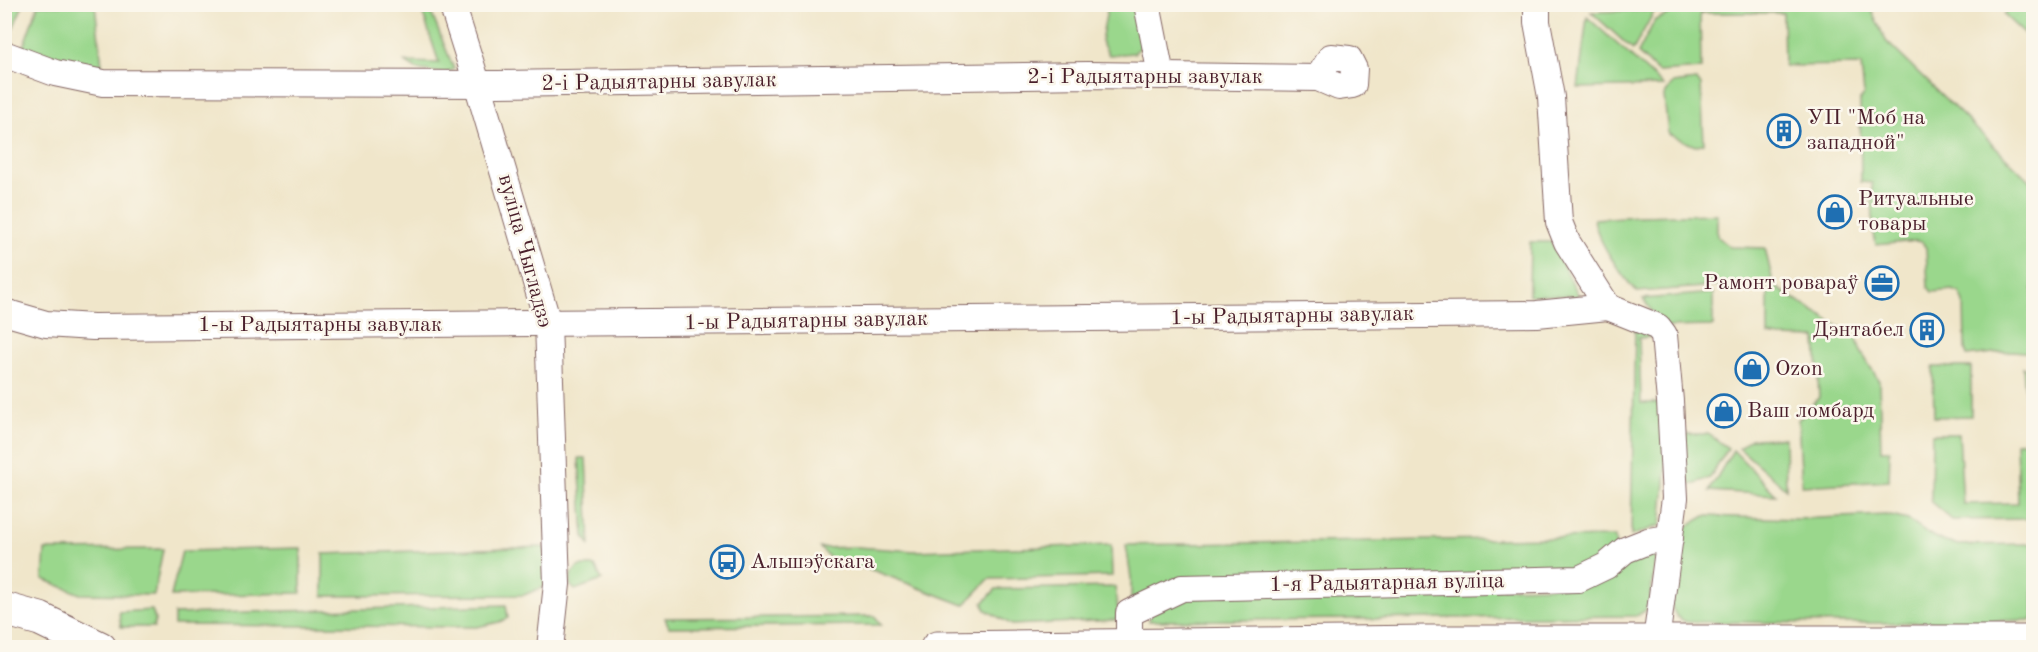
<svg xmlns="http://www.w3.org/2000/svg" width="2038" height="652" viewBox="0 0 2038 652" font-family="'Old Standard TT',serif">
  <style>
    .green { fill: #9ad78c; stroke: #727b5c; stroke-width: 1.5 }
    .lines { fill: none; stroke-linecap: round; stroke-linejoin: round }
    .street-casing { stroke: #846563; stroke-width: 28 }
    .secondary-casing { stroke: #846563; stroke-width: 35 }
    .street { stroke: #fff; stroke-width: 26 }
    .secondary { stroke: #fff; stroke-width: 33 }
    .labels { text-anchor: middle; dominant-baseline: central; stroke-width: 5; stroke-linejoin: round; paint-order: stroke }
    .street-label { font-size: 22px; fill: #4a1f2b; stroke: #fbf7ec }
    .poi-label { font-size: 22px; fill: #4a1f2b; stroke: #fbf7ec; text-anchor: start }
  </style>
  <rect width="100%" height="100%" fill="#fbf7ec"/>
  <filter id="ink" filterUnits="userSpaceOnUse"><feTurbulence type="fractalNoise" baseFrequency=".0167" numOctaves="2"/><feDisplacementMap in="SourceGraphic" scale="12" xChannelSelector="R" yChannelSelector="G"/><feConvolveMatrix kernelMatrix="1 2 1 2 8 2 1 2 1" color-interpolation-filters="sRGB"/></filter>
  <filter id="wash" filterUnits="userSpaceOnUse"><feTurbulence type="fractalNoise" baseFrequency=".008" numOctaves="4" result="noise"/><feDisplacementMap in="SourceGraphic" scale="24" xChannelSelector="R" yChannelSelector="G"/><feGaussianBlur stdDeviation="1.35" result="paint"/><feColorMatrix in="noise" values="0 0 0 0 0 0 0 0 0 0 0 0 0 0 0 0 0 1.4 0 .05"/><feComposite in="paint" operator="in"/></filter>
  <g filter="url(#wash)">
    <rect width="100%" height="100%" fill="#f0e6ca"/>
    <!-- green -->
    <g class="green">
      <path d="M 4,5 L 23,5 L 7,42 L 5,41 Z"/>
      <path d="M 38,5 L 95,5 L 102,65 L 86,70 L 22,50 Z"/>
      <path d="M 420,5 L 428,5 L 454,69 L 446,74 L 416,69 L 405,62 L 439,63 Z"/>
      <path d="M 1108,5 L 1140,5 L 1146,42 L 1134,53 L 1109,55 L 1101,41 Z"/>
      <path d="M 1685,5 L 1869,5 L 1886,41 L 2033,184 L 2033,353 L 2013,351 L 1967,356 L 1965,350 L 1964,302 L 1960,293 L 1953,290 L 1932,292 L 1928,287 L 1926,248 L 1922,242 L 1916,241 L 1876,245 L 1873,227 L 1872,183 L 1861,182 L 1860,99 L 1864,94 L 1861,65 L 1784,66 L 1783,13 L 1702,13 L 1700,7 L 1701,69 L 1658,72 L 1638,53 L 1655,20 L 1680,10 Z"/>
      <path d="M 2013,5 L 2033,5 L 2033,42 L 2004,15 Z"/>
      <path d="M 1655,10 L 1633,50 L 1591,12 Z"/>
      <path d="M 1587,17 L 1664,86 L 1578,88 Z"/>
      <path d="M 1696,80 L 1701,85 L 1704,143 L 1695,146 L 1668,134 L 1664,96 L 1673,83 Z"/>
      <path d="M 1717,214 L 1717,236 L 1730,247 L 1765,248 L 1772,278 L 1769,282 L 1637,292 C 1622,276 1597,241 1594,219 L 1638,216 Z"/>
      <path d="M 1530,242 L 1551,242 L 1579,296 L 1529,295 Z"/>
      <path d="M 1774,286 L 1857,338 L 1860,350 L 1879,381 L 1881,450 L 1890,450 L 1889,481 L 1802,486 L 1798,420 L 1819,398 L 1816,338 L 1780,337 L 1768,335 L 1768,291 Z"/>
      <path d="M 1713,293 L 1713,326 L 1663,327 L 1643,299 Z"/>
      <path d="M 1635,328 L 1657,336 L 1639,338 L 1641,403 L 1660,403 L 1667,461 L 1661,525 L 1631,536 Z"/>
      <path d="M 1933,367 L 1971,367 L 1971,416 L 1934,417 Z"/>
      <path d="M 2023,367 L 2033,371 L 2033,519 L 1952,520 L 1931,502 L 1932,434 L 1959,434 L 1963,504 L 2018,503 L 2016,442 L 2029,441 Z"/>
      <path d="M 1681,434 L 1708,434 L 1728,448 L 1710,478 L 1681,488 Z"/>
      <path d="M 1785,438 L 1786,489 L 1739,448 L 1750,439 Z"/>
      <path d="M 1733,450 L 1776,495 L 1709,491 Z"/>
      <path d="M 579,458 L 586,458 L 590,546 L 584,536 Z"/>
      <path d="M 1886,515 L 1908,520 L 1925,532 L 1945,542 L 1959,545 L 2033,544 L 2033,620 L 1879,623 L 1686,622 L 1677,617 L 1672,608 L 1678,539 L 1686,527 L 1705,516 L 1797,519 Z"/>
      <path d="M 1615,537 L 1616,551 L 1584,570 L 1131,604 L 1131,578 L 1126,545 Z"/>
      <path d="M 1111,545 L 1112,576 L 989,579 L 964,605 L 875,571 L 831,559 L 820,548 L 857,547 L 914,551 Z"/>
      <path d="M 545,547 L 546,586 L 524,595 L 323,596 L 323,554 Z"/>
      <path d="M 301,548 L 301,593 L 171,596 L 182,551 Z"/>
      <path d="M 163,549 L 154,595 L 80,594 L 43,579 L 45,550 Z"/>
      <path d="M 1657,552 L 1649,603 L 1645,611 L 1636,616 L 1149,621 L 1150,613 L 1189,596 L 1583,586 L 1639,555 Z"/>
      <path d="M 580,566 L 595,566 L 602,580 L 575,590 L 570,585 L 571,574 Z"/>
      <path d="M 1115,587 L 1118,610 L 1116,620 L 1012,625 L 986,610 L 983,603 L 996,589 Z"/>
      <path d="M 506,605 L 508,618 L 499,622 L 477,627 L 174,625 L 174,614 Z"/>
      <path d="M 152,610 L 155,619 L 154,627 L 121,627 L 119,612 Z"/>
      <path d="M 875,616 L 881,625 L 669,627 L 665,618 Z"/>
    </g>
  </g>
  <g filter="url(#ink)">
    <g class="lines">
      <!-- street casing -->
      <g class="street-casing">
        <g id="street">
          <path d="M 452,4 L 477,83 L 548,323 L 557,584 L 550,648"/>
          <path d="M 1147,4 L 1161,75"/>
          <path d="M 1537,4 L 1537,22 L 1551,97 L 1559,222 L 1567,242 L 1608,307 L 1658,327 L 1664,335 L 1670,401 L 1675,498 L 1656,641"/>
          <path d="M 4,54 L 55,73 L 103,83 L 497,84 L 1087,75 L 1318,78 L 1339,87 L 1353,85 L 1354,69 L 1349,59 L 1331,57 L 1318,78"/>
          <path d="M 4,312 L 46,324 L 93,327 L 1537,314 L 1608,307"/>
          <path d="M 1129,644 L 1129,613 L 1182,588 L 1579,579 L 1606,566 L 1625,550 L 1648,541 L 1670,538"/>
        </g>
      </g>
      <!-- secondary casing -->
      <g class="secondary-casing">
        <g id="secondary">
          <path d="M 4,609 L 40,619 L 100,648"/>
          <path d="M 937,648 L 1427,642 L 2034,642"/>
        </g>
      </g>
      <!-- street -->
      <use href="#street" class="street"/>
      <!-- secondary -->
      <use href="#secondary" class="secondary"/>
    </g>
  </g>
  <!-- icons -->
  <defs>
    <g id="building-ring" transform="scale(1.725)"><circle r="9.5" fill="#fbf7ec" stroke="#1f6fb2" stroke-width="1.5"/><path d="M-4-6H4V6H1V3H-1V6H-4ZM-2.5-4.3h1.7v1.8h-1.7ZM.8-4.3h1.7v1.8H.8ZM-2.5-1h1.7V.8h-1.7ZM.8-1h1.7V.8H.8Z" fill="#1f6fb2"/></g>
    <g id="shop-ring" transform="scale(1.725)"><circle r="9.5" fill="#fbf7ec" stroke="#1f6fb2" stroke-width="1.5"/><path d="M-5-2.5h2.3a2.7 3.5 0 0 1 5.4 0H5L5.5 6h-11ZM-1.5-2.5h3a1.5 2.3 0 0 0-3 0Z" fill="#1f6fb2"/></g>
    <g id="office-ring" transform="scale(1.725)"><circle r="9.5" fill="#fbf7ec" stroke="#1f6fb2" stroke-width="1.5"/><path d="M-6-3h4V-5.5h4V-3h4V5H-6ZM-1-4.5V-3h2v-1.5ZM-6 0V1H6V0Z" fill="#1f6fb2"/></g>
    <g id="bus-ring" transform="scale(1.725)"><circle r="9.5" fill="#fbf7ec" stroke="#1f6fb2" stroke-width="1.5"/><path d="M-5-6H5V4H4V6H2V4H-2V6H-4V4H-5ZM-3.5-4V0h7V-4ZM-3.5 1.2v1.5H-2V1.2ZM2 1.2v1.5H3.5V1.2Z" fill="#1f6fb2"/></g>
  </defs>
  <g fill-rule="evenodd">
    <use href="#building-ring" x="1784" y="131"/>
    <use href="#shop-ring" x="1835" y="212"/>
    <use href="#office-ring" x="1882" y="283"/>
    <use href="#building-ring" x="1927" y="330"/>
    <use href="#shop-ring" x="1752" y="369"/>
    <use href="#shop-ring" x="1724" y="411"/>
    <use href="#bus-ring" x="727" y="562"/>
  </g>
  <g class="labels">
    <!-- street labels -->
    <g class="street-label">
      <text x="1145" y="77">2-і Радыятарны завулак</text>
      <text transform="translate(659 82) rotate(-1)">2-і Радыятарны завулак</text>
      <text transform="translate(525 251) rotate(75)">вуліца Чыгладзэ</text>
      <text transform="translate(1292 316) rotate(-1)">1-ы Радыятарны завулак</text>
      <text transform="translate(806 321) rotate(-1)">1-ы Радыятарны завулак</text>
      <text x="320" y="325">1-ы Радыятарны завулак</text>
      <text transform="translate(1387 583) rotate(-1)">1-я Радыятарная вуліца</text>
    </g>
    <!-- poi labels -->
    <g class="poi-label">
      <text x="1807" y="118">УП "Моб на<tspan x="1807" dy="25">западной"</tspan></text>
      <text x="1858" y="199">Ритуальные<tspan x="1858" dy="25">товары</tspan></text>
      <text x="1859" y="283" text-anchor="end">Рамонт ровараў</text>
      <text x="1904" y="330" text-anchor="end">Дэнтабел</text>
      <text x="1775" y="369">Ozon</text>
      <text x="1747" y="411">Ваш ломбард</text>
      <text x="750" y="562">Альшэўскага</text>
    </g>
  </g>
  <!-- margin -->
  <rect width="2038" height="652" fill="none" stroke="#fbf7ec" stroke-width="24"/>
</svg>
